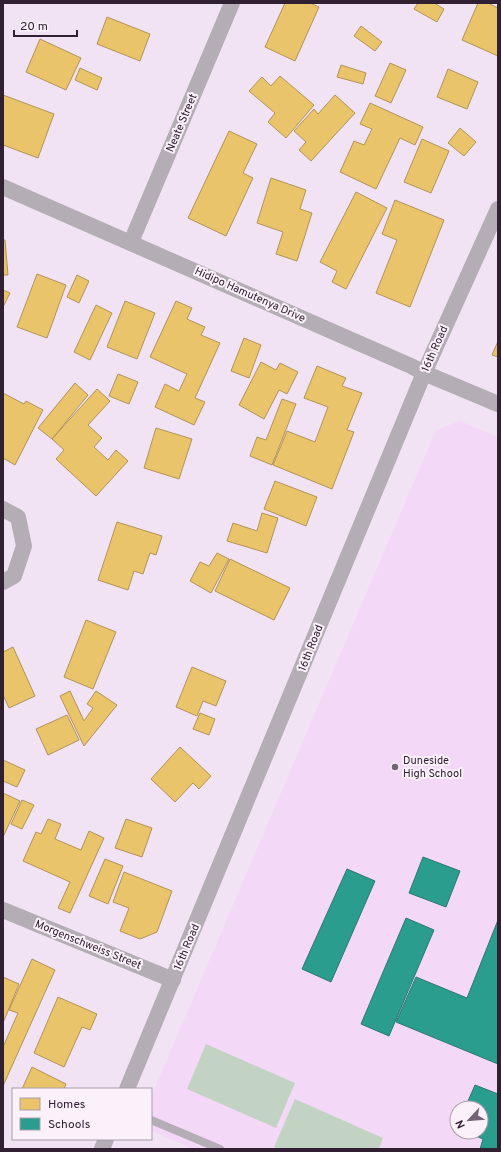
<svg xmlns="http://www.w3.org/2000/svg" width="501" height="1152" viewBox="0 0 501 1152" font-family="Overpass,sans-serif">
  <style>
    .built { fill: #f4d8f7; fill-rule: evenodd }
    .green { fill: #c3d3c3 }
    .homes { fill: #e9c46a; stroke: #b29359 }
    .schools { fill: #2a9d8f; stroke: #2c7873 }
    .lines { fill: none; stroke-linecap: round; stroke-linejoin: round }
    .service { stroke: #b4adb5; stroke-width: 8 }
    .minor { stroke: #b4adb5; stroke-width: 16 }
    .poi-dot { fill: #746476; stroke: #faf1fa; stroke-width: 1.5 }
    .labels { text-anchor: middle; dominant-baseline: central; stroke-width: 4; stroke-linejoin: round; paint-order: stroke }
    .street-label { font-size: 11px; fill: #302032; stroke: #faf1fa }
    .poi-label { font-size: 11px; fill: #302032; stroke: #faf1fa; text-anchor: start }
  </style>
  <rect width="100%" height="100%" fill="#f1e3f3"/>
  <!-- built -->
  <path class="built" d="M 460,421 L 498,437 L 498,1149 L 193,1149 L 151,1131 L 151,1097 L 436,430 ZM 457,1108 L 481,1108 L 481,1132 L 457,1132 Z"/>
  <!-- green -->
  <g class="green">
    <path d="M 206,1044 L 295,1083 L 276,1128 L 187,1089 Z"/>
    <path d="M 295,1099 L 383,1138 L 379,1149 L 279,1149 L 274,1147 Z"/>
  </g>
  <!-- homes -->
  <g class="homes">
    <path d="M 285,3 L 310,3 L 319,7 L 295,61 L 265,47 Z"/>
    <path d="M 418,3 L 434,3 L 444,9 L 437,22 L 414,9 Z"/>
    <path d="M 478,3 L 488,3 L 498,8 L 498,56 L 462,40 Z"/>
    <path d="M 107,17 L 150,34 L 140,61 L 97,44 Z"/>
    <path d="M 361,26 L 382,42 L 375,51 L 354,36 Z"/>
    <path d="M 40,39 L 81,58 L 66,90 L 26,72 Z"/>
    <path d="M 390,63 L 406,70 L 391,103 L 375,96 Z"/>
    <path d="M 341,65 L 366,73 L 363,84 L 337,77 Z"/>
    <path d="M 80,68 L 102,78 L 97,90 L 75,80 Z"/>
    <path d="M 448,69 L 478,82 L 467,109 L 437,97 Z"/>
    <path d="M 280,76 L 314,105 L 286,138 L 268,122 L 275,113 L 249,91 L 262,77 L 271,86 Z"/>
    <path d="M 3,95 L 54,114 L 38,158 L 3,145 Z"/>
    <path d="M 335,95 L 355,113 L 311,161 L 299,150 L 306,142 L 294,131 L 314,109 L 318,114 Z"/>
    <path d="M 370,103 L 423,127 L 415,145 L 400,138 L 376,189 L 340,172 L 354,141 L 364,145 L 372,129 L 360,124 Z"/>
    <path d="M 460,128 L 476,142 L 464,156 L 448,143 Z"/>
    <path d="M 229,131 L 257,144 L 243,173 L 253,178 L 226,236 L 188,218 Z"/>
    <path d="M 422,139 L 449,151 L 431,193 L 404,182 Z"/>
    <path d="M 271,178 L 306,190 L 300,209 L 312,213 L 297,261 L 276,254 L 283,232 L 257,223 Z"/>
    <path d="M 356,192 L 387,208 L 346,289 L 332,282 L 337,271 L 320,262 Z"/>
    <path d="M 395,200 L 444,220 L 410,307 L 376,293 L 397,240 L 382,234 Z"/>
    <path d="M 3,240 L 5,240 L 8,275 L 3,275 Z"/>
    <path d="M 37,274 L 66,285 L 47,338 L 17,327 Z"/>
    <path d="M 77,275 L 89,281 L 79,303 L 67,297 Z"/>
    <path d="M 3,290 L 10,293 L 3,307 Z"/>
    <path d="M 125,301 L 155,313 L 137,359 L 107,347 Z"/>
    <path d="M 176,301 L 192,308 L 187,319 L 205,327 L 201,335 L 220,343 L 195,398 L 205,402 L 194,425 L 155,407 L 165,384 L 179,391 L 187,374 L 150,357 Z"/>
    <path d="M 96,305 L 112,313 L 90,360 L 74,352 Z"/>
    <path d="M 244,338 L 261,345 L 249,378 L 231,371 Z"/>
    <path d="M 498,341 L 498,357 L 492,355 Z"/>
    <path d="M 261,362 L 276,370 L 280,363 L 298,372 L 287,394 L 279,390 L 264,419 L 239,405 Z"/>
    <path d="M 317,366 L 346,378 L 342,386 L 362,393 L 347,430 L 354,432 L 332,489 L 273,465 L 287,431 L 315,442 L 328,407 L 304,398 Z"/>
    <path d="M 118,374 L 138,382 L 129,404 L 109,396 Z"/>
    <path d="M 75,383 L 88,395 L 52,439 L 38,428 Z"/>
    <path d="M 97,389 L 110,401 L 88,425 L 102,438 L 94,447 L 108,460 L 116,450 L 128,461 L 96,496 L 56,459 L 64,450 L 52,439 Z"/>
    <path d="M 3,393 L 24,404 L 26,401 L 43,410 L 15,465 L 3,458 Z"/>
    <path d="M 282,399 L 296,404 L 272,465 L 250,456 L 257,437 L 266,440 Z"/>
    <path d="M 156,428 L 192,439 L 179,479 L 144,468 Z"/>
    <path d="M 275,481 L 317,497 L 306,526 L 264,509 Z"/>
    <path d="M 262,513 L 278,518 L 267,553 L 227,541 L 233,523 L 257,531 Z"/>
    <path d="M 117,522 L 162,536 L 156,555 L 150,553 L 143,574 L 134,571 L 128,590 L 98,580 Z"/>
    <path d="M 217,553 L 229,559 L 211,593 L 190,581 L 200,562 L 209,566 Z"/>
    <path d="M 230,559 L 290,588 L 274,620 L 215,591 Z"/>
    <path d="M 86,620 L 116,632 L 93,689 L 64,677 Z"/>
    <path d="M 13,647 L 35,696 L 9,708 L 3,695 L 3,652 Z"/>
    <path d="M 192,667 L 226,681 L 216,706 L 203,701 L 197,716 L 176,707 Z"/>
    <path d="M 70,691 L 84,721 L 93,708 L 87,704 L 96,691 L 117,705 L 84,746 L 60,696 Z"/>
    <path d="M 200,713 L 215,719 L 209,735 L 193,729 Z"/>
    <path d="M 67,715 L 79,740 L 48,755 L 36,729 Z"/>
    <path d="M 180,747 L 211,776 L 199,789 L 193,783 L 175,802 L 151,779 Z"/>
    <path d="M 3,760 L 25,770 L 17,787 L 3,781 Z"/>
    <path d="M 3,793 L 20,801 L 3,837 Z"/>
    <path d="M 22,800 L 34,805 L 22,829 L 11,824 Z"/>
    <path d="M 48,819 L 61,824 L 55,839 L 81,850 L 89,831 L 104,838 L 70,913 L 58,908 L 70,882 L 23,861 L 36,832 L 41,834 Z"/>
    <path d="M 126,819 L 152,828 L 142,857 L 115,848 Z"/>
    <path d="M 105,859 L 123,866 L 108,904 L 89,896 Z"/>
    <path d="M 124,872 L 172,891 L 157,932 L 140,939 L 120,931 L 129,908 L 113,902 Z"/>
    <path d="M 32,959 L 55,970 L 3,1086 L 3,1047 L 18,1013 L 9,1010 Z"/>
    <path d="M 3,977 L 19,984 L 3,1023 Z"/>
    <path d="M 58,997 L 97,1014 L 90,1030 L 82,1027 L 64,1067 L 34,1053 Z"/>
    <path d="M 32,1067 L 66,1084 L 64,1089 L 22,1089 Z"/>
  </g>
  <!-- schools -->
  <g class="schools">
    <path d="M 423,857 L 460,871 L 446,907 L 409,893 Z"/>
    <path d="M 347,869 L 375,881 L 331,982 L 302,969 Z"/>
    <path d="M 406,918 L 434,930 L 389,1036 L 361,1024 Z"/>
    <path d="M 498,920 L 498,1064 L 396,1022 L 416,977 L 467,998 Z"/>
    <path d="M 475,1085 L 498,1094 L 498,1149 L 480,1149 L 483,1139 L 466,1132 L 481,1132 L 481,1108 L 465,1108 Z"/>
  </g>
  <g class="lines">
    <!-- service -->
    <path class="service" d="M 151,1120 L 220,1149"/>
    <!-- minor -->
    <g class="minor">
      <path d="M 3,187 L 411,366 L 424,373 L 498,404"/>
      <path d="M 131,242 L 232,3"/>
      <path d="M 3,509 L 18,517 L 24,546 L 14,576 L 3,582"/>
      <path d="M 3,910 L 173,980"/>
      <path d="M 127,1089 L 424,373 L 498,209"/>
      <path d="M 102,1149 L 106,1139"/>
    </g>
  </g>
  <!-- markers -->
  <circle class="poi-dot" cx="395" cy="767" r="4"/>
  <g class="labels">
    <!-- street labels -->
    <g class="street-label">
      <text transform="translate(182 123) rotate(-67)">Neate Street</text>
      <text transform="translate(250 295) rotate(24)">Hidipo Hamutenya Drive</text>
      <text transform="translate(435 349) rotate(-66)">16th Road</text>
      <text transform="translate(311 648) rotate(-68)">16th Road</text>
      <text transform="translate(88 945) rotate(22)">Morgenschweiss Street</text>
      <text transform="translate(187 947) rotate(-67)">16th Road</text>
    </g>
    <!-- poi labels -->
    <g class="poi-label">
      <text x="403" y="761">Duneside<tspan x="403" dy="13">High School</tspan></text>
    </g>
  </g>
  <!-- border -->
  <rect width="501" height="1152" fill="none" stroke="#302032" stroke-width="8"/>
  <!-- legend -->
  <rect x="12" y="1088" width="140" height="52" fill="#faf1fa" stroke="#a99daa"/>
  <rect x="20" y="1098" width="20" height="12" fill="#e9c46a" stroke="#a99daa"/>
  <text x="48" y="1108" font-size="12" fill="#302032">Homes</text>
  <rect x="20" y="1118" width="20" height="12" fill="#2a9d8f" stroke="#a99daa"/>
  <text x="48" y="1128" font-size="12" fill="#302032">Schools</text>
  <!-- north arrow -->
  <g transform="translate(469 1120) rotate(244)"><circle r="19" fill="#faf1fa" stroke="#a99daa"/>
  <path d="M0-3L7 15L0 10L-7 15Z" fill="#746476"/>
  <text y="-6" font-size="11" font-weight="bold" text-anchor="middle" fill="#302032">N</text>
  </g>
  <!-- scale -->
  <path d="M14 30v6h63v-6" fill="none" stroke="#302032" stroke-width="2"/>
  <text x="20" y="30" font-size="12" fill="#302032" stroke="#faf1fa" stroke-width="3" paint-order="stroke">20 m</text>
</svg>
